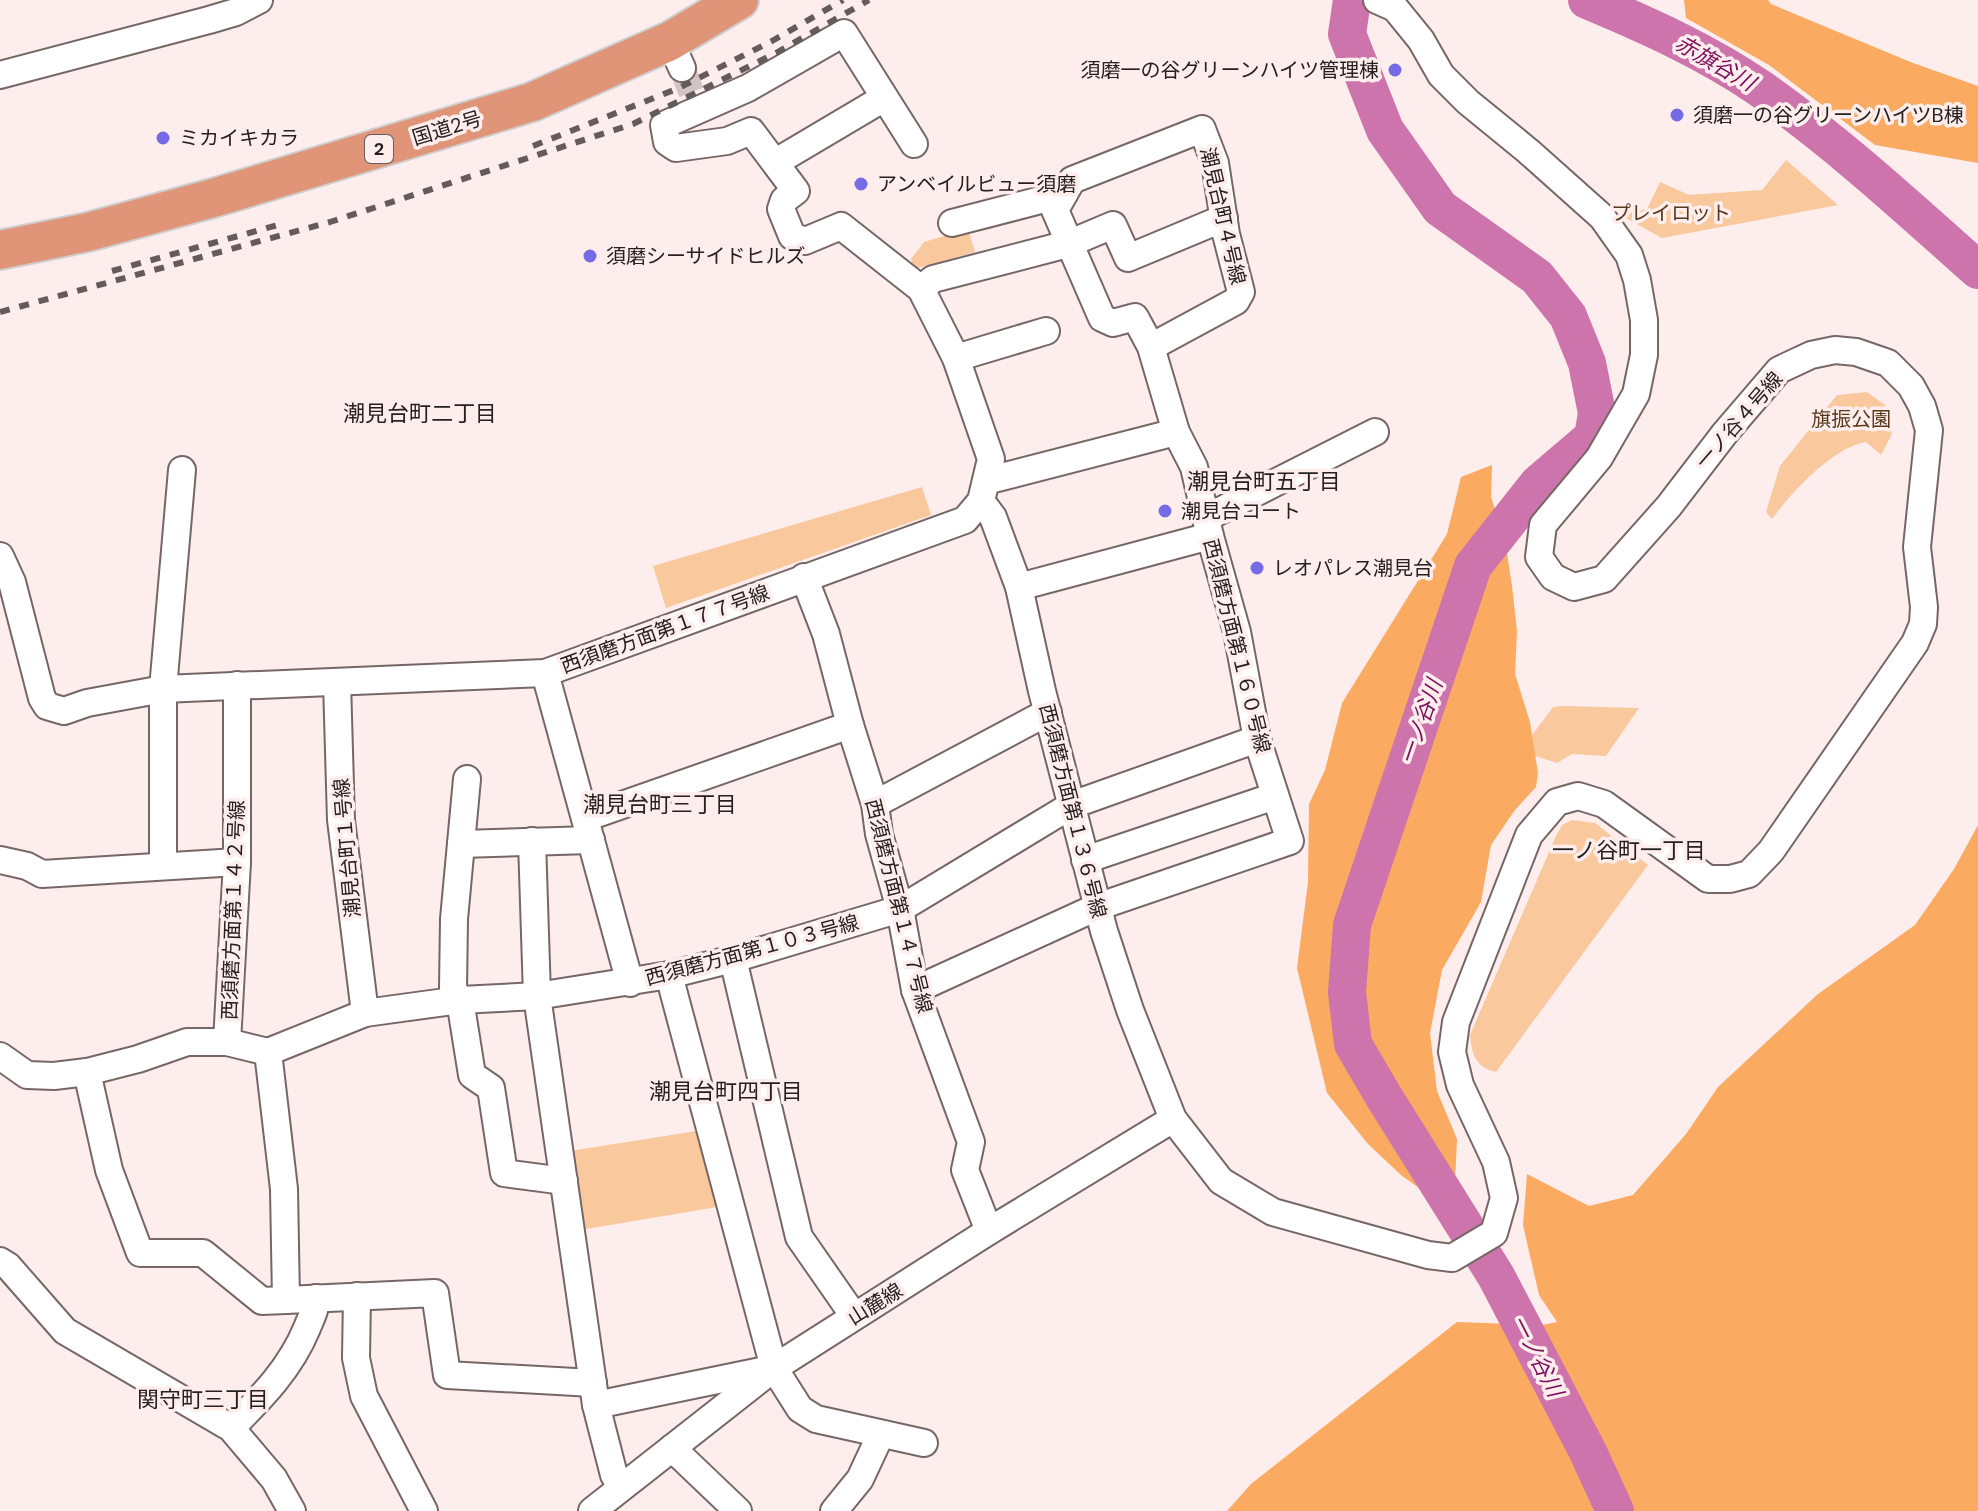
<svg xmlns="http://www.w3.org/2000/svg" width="1978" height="1511" viewBox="0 0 1978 1511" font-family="'DM Sans','Noto Sans JP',sans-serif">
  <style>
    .green { fill: #fac89d }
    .forest { fill: #faab61 }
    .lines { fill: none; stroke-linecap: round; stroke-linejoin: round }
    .river { stroke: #cc74ab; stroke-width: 38 }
    .minor-tunnel { stroke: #d2c4c3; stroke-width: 26; stroke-dasharray: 26 13; stroke-linecap: butt }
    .minor-casing { stroke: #766766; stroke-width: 30 }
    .highway-casing { stroke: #cfcece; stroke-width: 42 }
    .minor { stroke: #fff; stroke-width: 26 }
    .highway { stroke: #e09578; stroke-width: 38 }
    .rail { stroke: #645b5a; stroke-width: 6; stroke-dasharray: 10 10; stroke-linecap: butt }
    .poi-dot { fill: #766be6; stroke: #fdedec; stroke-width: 3 }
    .labels { text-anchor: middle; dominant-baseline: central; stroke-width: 7; stroke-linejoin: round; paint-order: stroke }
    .shield { fill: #fdedec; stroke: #665e5c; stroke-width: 2 }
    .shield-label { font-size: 18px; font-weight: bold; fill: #26201f }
    .poi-label { font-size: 20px; fill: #26201f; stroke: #fdedec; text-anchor: start }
    .street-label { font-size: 20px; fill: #26201f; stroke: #fdedec }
    .park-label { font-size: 20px; fill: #59381a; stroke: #fdedec }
    .water-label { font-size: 22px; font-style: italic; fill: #7c0f5d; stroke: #fdedec }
    .neighbourhood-label { font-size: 22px; fill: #26201f; stroke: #fdedec }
  </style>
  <rect width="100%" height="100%" fill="#fdedec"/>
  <!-- green -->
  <g class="green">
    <path d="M 1786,160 L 1838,205 L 1662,238 L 1624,217 L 1634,211 L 1647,209 L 1660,182 L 1689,195 L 1762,190 Z"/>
    <path d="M 968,229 L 975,252 L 914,269 L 911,259 L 924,242 Z"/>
    <path d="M 1867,392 L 1885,405 L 1892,434 L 1881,455 L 1866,442 C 1833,447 1791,493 1772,519 L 1766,512 L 1780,466 L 1837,395 Z"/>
    <path d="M 922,487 L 931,515 L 666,608 L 653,566 Z"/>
    <path d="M 1553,707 L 1564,706 L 1639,708 L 1606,756 L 1572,754 L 1557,763 L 1520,751 Z"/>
    <path d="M 1572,820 L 1595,823 L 1648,865 L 1496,1072 C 1475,1067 1472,1055 1470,1035 L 1556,836 L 1562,825 Z"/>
    <path d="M 703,1130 L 723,1206 L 580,1230 L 570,1151 Z"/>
  </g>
  <!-- forest -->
  <g class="forest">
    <path d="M 1684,0 L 1768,0 L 1771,4 L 1913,63 L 1978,86 L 1978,163 L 1875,145 L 1769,65 L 1686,18 Z"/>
    <path d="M 1492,465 L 1491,497 L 1505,540 L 1512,586 L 1517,631 L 1515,674 L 1530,722 L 1538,773 L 1536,787 L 1515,810 L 1491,845 L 1481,902 L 1442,970 L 1430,1033 L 1437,1091 L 1457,1139 L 1455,1182 L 1426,1193 L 1401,1175 L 1368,1144 L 1327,1093 L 1297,968 L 1308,882 L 1309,804 L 1325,770 L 1342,703 L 1447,534 L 1461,477 Z"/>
    <path d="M 1978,825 L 1978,1511 L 1227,1511 L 1251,1484 L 1457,1322 L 1542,1325 L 1557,1322 L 1539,1295 L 1523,1225 L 1527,1174 L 1589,1206 L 1633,1195 L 1686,1134 L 1718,1087 L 1818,994 L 1915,925 L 1954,869 Z"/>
  </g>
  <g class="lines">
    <!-- river -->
    <g class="river">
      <path d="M 1352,0 L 1347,34 L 1385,130 L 1440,208 L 1537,277 L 1568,316 L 1587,363 L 1597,413 L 1593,437 L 1538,484 L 1473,566 L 1352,925 L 1347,992 L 1353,1044 L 1384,1097 L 1496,1276 L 1588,1452 L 1615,1511"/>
      <path d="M 1587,0 C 1647,25 1707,52 1761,89 C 1838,143 1908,208 1978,270"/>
    </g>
    <!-- minor-tunnel -->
    <path class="minor-tunnel" d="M 682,68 L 698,109"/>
    <!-- minor casing -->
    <g class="minor-casing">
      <g id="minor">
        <path d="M 670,41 L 682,68"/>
        <path d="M 0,75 L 209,20 L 236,12 L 259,0"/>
        <path d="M 776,162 L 884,98"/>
        <path d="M 952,223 L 1064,194"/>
        <path d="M 921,289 L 933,279 L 1068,244 L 1113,225 L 1128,258 L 1224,218"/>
        <path d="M 956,358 L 1046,331"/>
        <path d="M 986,481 L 1176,432"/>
        <path d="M 981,501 L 993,517 L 1019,587 L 1042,691 L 1104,931 L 1130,1010 L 1173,1119 L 1221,1181 L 1273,1212 L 1428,1255 L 1452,1258 L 1494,1233 L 1504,1198 L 1496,1162 L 1460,1085 L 1452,1052 L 1456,1022 L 1529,835 L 1557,802 L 1578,796 L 1604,804 L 1708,879 L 1730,879 L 1749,874 L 1771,851 L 1915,643 L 1923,624 L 1924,607 L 1917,547 L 1929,430 L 1922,406 L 1911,386 L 1888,363 L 1856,352 L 1835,350 L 1811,355 L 1779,370 L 1725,433 L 1669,506 L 1604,579 L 1574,587 L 1553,577 L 1539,557 L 1543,525 L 1599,458 L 1636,394 L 1644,355 L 1644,320 L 1637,280 L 1629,255 L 1602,217 L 1528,151 L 1468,102 L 1441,75 L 1421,40 L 1395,8 L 1377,0"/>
        <path d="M 1206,518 L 1375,432"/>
        <path d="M 0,556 L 12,582 L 42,698 L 47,706 L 64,711 L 87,703 L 163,689 L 545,673 L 965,520 L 981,501 L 991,459 L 956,358 L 921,289 L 841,226 L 805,241 L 792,236 L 781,209 L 784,200 L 796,191 L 751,131 L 727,141 L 676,148 L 667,142 L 664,125 L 748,88 L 844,33 L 914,144"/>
        <path d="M 804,577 L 826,634 L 850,725 L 875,804 L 879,834 L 900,909 L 915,990 L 971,1142 L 965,1170 L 989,1231"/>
        <path d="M 1019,587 L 1210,536"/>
        <path d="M 545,673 L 630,983"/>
        <path d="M 337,682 L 341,820 L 365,1013"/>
        <path d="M 467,779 L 454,919 L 453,989 L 460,1000 L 472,1075 L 491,1088 L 504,1173 L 564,1181"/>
        <path d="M 875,804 L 1048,712"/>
        <path d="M 585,818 L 850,725"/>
        <path d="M 532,841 L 537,996 L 596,1405 L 614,1475 L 621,1487"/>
        <path d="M 461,844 L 591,840"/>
        <path d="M 0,860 L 27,866 L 42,874 L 237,862"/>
        <path d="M 1085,860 L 1275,796"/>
        <path d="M 163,865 L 163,689 L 182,470"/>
        <path d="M 733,959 L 799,1237 L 854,1316"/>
        <path d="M 669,975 L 774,1368 L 800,1409 L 816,1419 L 924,1443"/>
        <path d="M 915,990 L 1097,907 L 1290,841 L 1257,739 L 1237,632 L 1210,536 L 1194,467 L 1176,432 L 1151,347 L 1135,317 L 1113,323 L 1102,318 L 1055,210 L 1072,180 L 1202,129 L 1215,163 L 1226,234 L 1241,292 L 1236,301 L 1151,347"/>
        <path d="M 227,1042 L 237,862 L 237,685"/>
        <path d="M 268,1052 L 365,1013 L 460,1000 L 537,996 L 669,975 L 733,959 L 900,909 L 1072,805 L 1257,739"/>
        <path d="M 268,1052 L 284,1189 L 286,1300 L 435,1293 L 447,1375 L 593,1383"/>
        <path d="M 0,1056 L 27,1075 L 54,1076 L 87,1072 L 138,1059 L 187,1042 L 227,1042 L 268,1052"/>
        <path d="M 87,1072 L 109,1170 L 140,1253 L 203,1253 L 262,1301 L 286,1300"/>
        <path d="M 0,1261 L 8,1266 L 65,1331 L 231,1428 L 274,1479 L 292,1511"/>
        <path d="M 357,1296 L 356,1358 L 364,1396 L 424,1511"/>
        <path d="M 596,1405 L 766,1370"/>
        <path d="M 231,1428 C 262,1397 290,1369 307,1328 C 311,1318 316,1309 316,1298"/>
        <path d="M 672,1448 L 738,1511"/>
        <path d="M 592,1511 L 774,1368 L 989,1231 L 1173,1119"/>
        <path d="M 834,1511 L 860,1479 L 881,1434"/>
      </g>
    </g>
    <!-- highway casing -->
    <g class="highway-casing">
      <path id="highway" d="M 0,250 L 88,232 L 213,198 L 532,102 L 670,41 L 739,0"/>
    </g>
    <!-- minor -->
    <use href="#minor" class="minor"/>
    <!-- highway -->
    <use href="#highway" class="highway"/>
    <!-- rail -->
    <g class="rail">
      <path d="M 533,146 L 679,88 L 772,41 L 843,0"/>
      <path d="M 112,271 L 285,223"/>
      <path d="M 0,312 L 330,222 L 633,124 L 776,53 L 869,0"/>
    </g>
  </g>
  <!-- markers -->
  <g class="poi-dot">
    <circle cx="1395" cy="70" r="8"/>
    <circle cx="1677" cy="115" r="8"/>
    <circle cx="163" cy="138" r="8"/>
    <circle cx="861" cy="184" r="8"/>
    <circle cx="590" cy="256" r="8"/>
    <circle cx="1165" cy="511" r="8"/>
    <circle cx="1257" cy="568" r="8"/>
  </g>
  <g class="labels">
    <!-- shield labels -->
    <rect class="shield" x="365" y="135" width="28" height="28" rx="6"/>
    <g class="shield-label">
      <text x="379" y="149">2</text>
    </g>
    <!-- poi labels -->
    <g class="poi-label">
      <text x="1379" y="70" text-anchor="end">須磨一の谷グリーンハイツ管理棟</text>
      <text x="1693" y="115">須磨一の谷グリーンハイツB棟</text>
      <text x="179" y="138">ミカイキカラ</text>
      <text x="877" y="184">アンベイルビュー須磨</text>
      <text x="606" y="256">須磨シーサイドヒルズ</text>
      <text x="1181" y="511">潮見台コート</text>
      <text x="1273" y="568">レオパレス潮見台</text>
    </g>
    <!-- street labels -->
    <g class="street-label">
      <text transform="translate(447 128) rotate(-17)">国道2号</text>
      <text transform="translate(1223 216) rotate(77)">潮見台町４号線</text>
      <text transform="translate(1739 420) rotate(-49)">一ノ谷４号線</text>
      <text transform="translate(665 629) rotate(-20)">西須磨方面第１７７号線</text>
      <text transform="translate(1237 646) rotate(76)">西須磨方面第１６０号線</text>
      <text transform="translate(1073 811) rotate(76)">西須磨方面第１３６号線</text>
      <text transform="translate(347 848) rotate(-95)">潮見台町１号線</text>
      <text transform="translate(899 906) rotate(76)">西須磨方面第１４７号線</text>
      <text transform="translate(233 910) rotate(-88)">西須磨方面第１４２号線</text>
      <text transform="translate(752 950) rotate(-15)">西須磨方面第１０３号線</text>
      <text transform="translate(875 1304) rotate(-32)">山麓線</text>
    </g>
    <!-- park labels -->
    <g class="park-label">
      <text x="1671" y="213">プレイロット</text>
      <text x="1851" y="419">旗振公園</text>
    </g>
    <!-- water labels -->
    <g class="water-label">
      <text transform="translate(1715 63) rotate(30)">赤旗谷川</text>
      <text transform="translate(1421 722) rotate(-71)">一ノ谷川</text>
      <text transform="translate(1537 1356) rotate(63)">一ノ谷川</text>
    </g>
    <!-- neighbourhood labels -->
    <g class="neighbourhood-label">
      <text x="420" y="413">潮見台町二丁目</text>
      <text x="1264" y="481">潮見台町五丁目</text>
      <text x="660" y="804">潮見台町三丁目</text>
      <text x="1629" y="850">一ノ谷町一丁目</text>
      <text x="726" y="1091">潮見台町四丁目</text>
      <text x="203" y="1399">関守町三丁目</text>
    </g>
  </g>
</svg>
